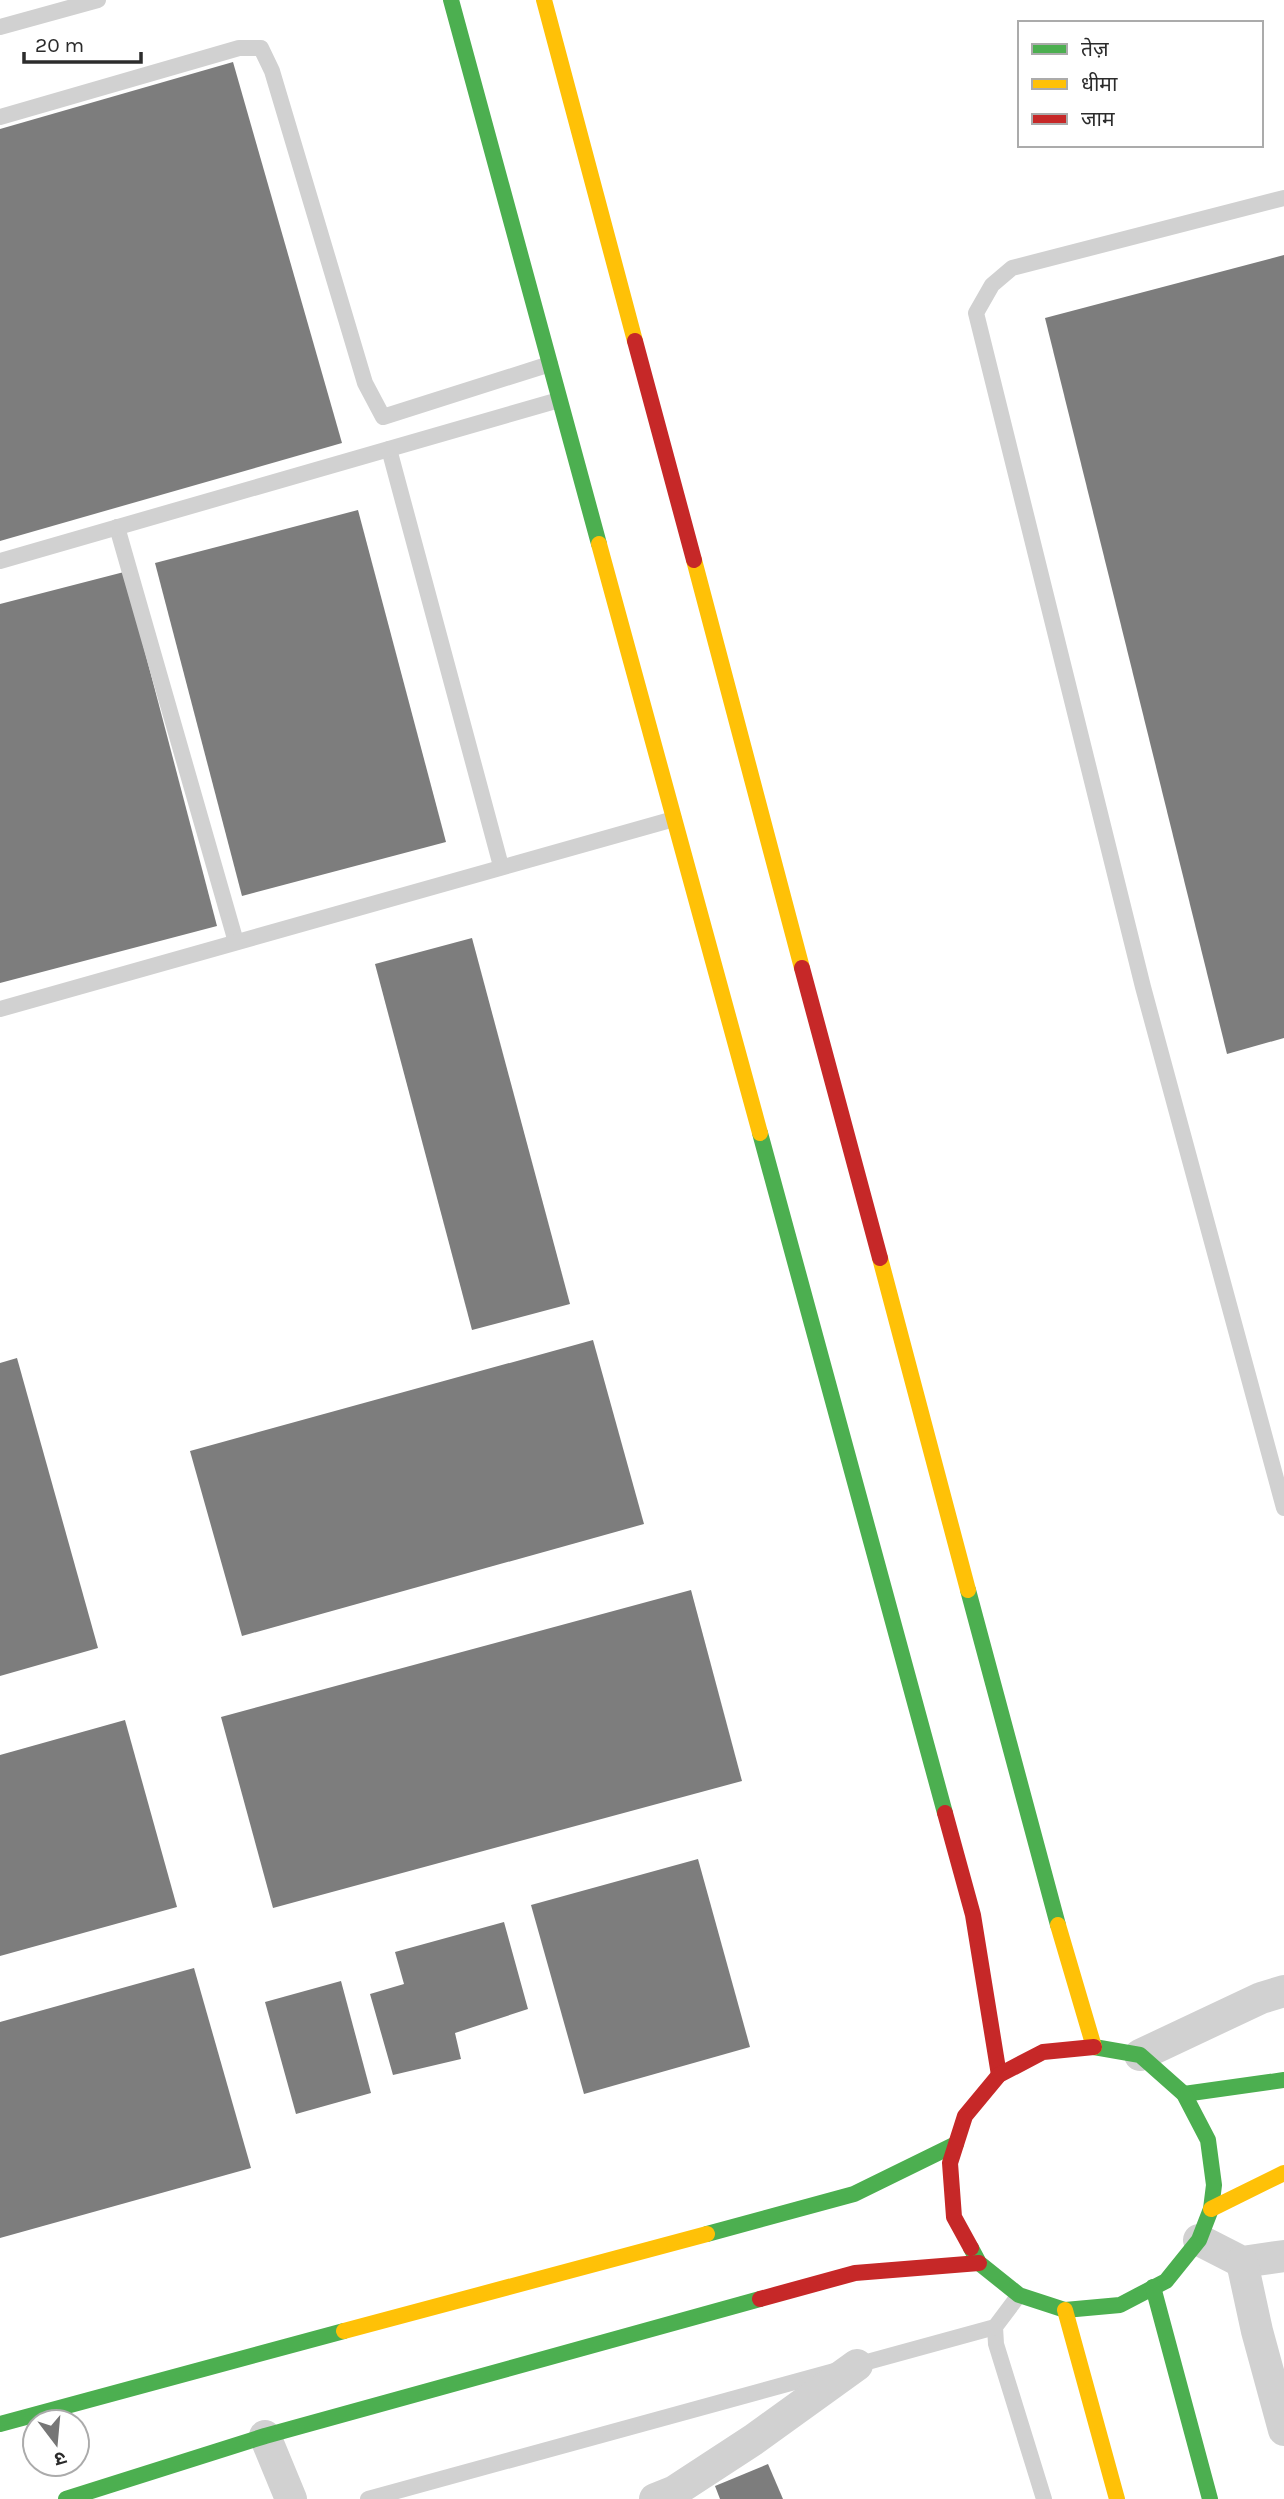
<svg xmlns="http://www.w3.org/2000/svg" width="1284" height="2499" viewBox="0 0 1284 2499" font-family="Karla,'Noto Sans Devanagari',sans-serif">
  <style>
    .building { fill: #7d7d7d }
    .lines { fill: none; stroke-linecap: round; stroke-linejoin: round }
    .lane { stroke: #d1d1d1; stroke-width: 16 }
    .street { stroke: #d1d1d1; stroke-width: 32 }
    .fast { stroke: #4caf50; stroke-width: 16 }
    .slow { stroke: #ffc107; stroke-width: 16 }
    .jam { stroke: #c62828; stroke-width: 16 }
  </style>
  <rect width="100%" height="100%" fill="#fff"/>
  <!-- building -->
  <g class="building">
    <path d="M 233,62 L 342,443 L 0,541 L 0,129 Z"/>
    <path d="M 1284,255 L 1284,1038 L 1227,1054 L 1045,318 Z"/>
    <path d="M 358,510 L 446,842 L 242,896 L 155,563 Z"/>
    <path d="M 124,572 L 217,926 L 0,983 L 0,604 Z"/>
    <path d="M 472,938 L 570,1304 L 472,1330 L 375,964 Z"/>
    <path d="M 593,1340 L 644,1524 L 242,1636 L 190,1451 Z"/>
    <path d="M 17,1358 L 98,1648 L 0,1676 L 0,1363 Z"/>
    <path d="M 691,1590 L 742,1781 L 273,1908 L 221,1717 Z"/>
    <path d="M 125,1720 L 177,1907 L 0,1956 L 0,1755 Z"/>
    <path d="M 698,1859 L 750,2047 L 584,2094 L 531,1905 Z"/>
    <path d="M 504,1922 L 528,2009 L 455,2033 L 461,2059 L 393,2075 L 370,1994 L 404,1984 L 395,1952 Z"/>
    <path d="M 194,1968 L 251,2168 L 0,2238 L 0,2022 Z"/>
    <path d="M 341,1981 L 371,2093 L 296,2114 L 265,2002 Z"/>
    <path d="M 768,2464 L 783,2499 L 720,2499 L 715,2486 Z"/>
  </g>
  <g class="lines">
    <!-- lane -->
    <g class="lane">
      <path d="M 0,27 L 98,0"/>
      <path d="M 0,117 L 239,48 L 261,48 L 272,71 L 365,383 L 383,417 L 550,364"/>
      <path d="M 1284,198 L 1012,268 L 992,285 L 976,313 L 1143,987 L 1284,1508"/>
      <path d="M 389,449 L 501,866"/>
      <path d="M 117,527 L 236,942"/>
      <path d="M 0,561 L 559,400"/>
      <path d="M 0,1009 L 674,819"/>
      <path d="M 1019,2295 L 995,2327 L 996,2344 L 1044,2499"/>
      <path d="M 368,2499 L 995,2327"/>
    </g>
    <!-- street -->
    <g class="street">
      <path d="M 1140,2055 L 1261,1998 L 1284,1991"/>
      <path d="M 1199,2240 L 1242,2262 L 1284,2256"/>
      <path d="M 1242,2262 L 1257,2331 L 1284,2430"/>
      <path d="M 265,2436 L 291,2499"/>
      <path d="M 655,2499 L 675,2491 L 753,2440 L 857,2365"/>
    </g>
    <!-- fast -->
    <g class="fast">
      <path d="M 451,0 L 599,544"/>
      <path d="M 760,1133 L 945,1813"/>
      <path d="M 968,1590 L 1058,1925"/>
      <path d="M 1184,2094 L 1284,2080"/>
      <path d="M 707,2234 L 854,2194 L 956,2144"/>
      <path d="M 971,2248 L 979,2263 L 1019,2295 L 1065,2310 L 1120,2305 L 1166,2281 L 1199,2240 L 1211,2209 L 1214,2185 L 1208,2140 L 1184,2094 L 1140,2055 L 1094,2047"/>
      <path d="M 1153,2287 L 1210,2499"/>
      <path d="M 0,2424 L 344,2331"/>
      <path d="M 66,2499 L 265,2436 L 760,2299"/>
    </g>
    <!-- slow -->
    <g class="slow">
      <path d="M 544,0 L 635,341"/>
      <path d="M 599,544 L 760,1133"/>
      <path d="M 694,560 L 802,968"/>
      <path d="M 880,1258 L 968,1590"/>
      <path d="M 1058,1925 L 1094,2047"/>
      <path d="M 1211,2209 L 1284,2173"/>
      <path d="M 1065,2310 L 1117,2499"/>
      <path d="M 344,2331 L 707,2234"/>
    </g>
    <!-- jam -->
    <g class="jam">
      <path d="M 635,341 L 694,560"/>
      <path d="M 802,968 L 880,1258"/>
      <path d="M 945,1813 L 973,1915 L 999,2075"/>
      <path d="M 971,2248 L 954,2217 L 950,2163 L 965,2116 L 999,2075 L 1043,2052 L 1094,2047"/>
      <path d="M 760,2299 L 855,2273 L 979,2263"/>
    </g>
  </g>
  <!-- legend -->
  <rect x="1018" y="21" width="245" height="126" fill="#ffffff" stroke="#ababab" stroke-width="2"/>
  <rect x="1032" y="44" width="35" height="10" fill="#4caf50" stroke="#ababab" stroke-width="2"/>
  <text x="1081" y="56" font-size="21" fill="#2c2c2c">तेज़</text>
  <rect x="1032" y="79" width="35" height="10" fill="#ffc107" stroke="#ababab" stroke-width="2"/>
  <text x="1081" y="91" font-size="21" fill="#2c2c2c">धीमा</text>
  <rect x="1032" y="114" width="35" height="10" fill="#c62828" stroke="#ababab" stroke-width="2"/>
  <text x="1081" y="126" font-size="21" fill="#2c2c2c">जाम</text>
  <!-- north arrow -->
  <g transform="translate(56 2443) rotate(164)"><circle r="33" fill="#ffffff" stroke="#ababab" stroke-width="2"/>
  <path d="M0-5L12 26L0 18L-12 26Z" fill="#767676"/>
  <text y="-10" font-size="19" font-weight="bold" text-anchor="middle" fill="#2c2c2c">उ</text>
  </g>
  <!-- scale -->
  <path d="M24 52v10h117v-10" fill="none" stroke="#2c2c2c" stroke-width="3.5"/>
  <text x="35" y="52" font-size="21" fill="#2c2c2c" stroke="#ffffff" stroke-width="5" paint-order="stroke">20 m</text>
</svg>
